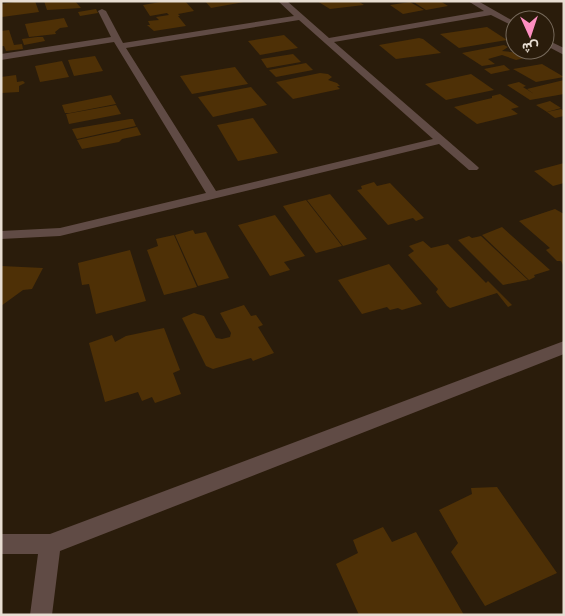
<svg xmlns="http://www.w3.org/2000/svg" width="565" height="616" viewBox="0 0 565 616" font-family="'Source Sans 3',Vazirmatn,sans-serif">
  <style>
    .building { fill: #4e3006 }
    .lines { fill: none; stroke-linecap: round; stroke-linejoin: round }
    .minor { fill: #604b45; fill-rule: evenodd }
  </style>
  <rect width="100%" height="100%" fill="#2a1c0b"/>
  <!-- building -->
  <g class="building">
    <path d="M 20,1 L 35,1 L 39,12 L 2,17 L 1,4 Z"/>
    <path d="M 44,1 L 75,1 L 81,8 L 47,10 Z"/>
    <path d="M 166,1 L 185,1 L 194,11 L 178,14 L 180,16 L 178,16 L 186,26 L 154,31 L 147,25 L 150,25 L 148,21 L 159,20 L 156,17 L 169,15 L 167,13 L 150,16 L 143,5 Z"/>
    <path d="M 205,1 L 244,1 L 244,2 L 211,8 Z"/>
    <path d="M 317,1 L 358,1 L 364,5 L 330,9 Z"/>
    <path d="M 412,1 L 440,1 L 448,6 L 426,10 Z"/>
    <path d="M 410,2 L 424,10 L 403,14 L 390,5 Z"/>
    <path d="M 96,9 L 98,13 L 80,16 L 78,12 Z"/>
    <path d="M 64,18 L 68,27 L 60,28 L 55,32 L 56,34 L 29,37 L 25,24 Z"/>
    <path d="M 487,27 L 507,40 L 459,48 L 440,34 Z"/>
    <path d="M 9,30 L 14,45 L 22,44 L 23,49 L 6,51 L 4,46 L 1,46 L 1,31 Z"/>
    <path d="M 284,35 L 298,48 L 260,55 L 248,41 Z"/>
    <path d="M 37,37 L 43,37 L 45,41 L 24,45 L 22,39 Z"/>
    <path d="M 419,38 L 423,39 L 441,53 L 396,59 L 379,45 Z"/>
    <path d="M 504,45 L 508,47 L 502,51 L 521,53 L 529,57 L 516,60 L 502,55 L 488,59 L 495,64 L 482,66 L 462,53 Z"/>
    <path d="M 293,54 L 301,62 L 267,68 L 261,59 Z"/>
    <path d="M 95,56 L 103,71 L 74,76 L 68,60 Z"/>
    <path d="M 62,61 L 69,77 L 40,82 L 35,66 Z"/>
    <path d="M 306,63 L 313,70 L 276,77 L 269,70 Z"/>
    <path d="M 542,64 L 564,77 L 536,82 L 513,69 Z"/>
    <path d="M 504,65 L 510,70 L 491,74 L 484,69 Z"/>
    <path d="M 235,67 L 248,84 L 192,94 L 180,76 Z"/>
    <path d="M 320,73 L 328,74 L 332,77 L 328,80 L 337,83 L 340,86 L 337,86 L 340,89 L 293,99 L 276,82 Z"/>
    <path d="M 471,74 L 494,90 L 446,100 L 425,84 Z"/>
    <path d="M 16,75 L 17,82 L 23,81 L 25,83 L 19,86 L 19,92 L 1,93 L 1,77 Z"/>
    <path d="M 564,80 L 564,94 L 530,100 L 507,85 L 519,82 L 526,86 L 523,87 L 534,94 L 527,89 Z"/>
    <path d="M 251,87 L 267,105 L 213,117 L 198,97 Z"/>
    <path d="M 500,94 L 519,107 L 511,109 L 518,114 L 477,124 L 454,107 L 492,98 L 492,96 Z"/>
    <path d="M 111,95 L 116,104 L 70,113 L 65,113 L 62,105 Z"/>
    <path d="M 550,101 L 561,108 L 547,112 L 536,105 Z"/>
    <path d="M 116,105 L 121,114 L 69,124 L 66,114 Z"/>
    <path d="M 561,109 L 564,111 L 564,116 L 555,118 L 547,112 Z"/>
    <path d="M 253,118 L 278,153 L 238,161 L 217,125 Z"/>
    <path d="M 130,119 L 133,119 L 136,126 L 77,139 L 72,129 Z"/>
    <path d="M 137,127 L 141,135 L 122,139 L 119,142 L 82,149 L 77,140 Z"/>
    <path d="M 564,163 L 564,183 L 553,186 L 534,171 Z"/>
    <path d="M 374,182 L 377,186 L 390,183 L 424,218 L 416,221 L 413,218 L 388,225 L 357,190 L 362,189 L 361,186 Z"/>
    <path d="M 330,194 L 367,239 L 343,246 L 307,200 Z"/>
    <path d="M 306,200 L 342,246 L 316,253 L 283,206 Z"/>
    <path d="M 555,209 L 564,214 L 564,267 L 561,261 L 557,261 L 546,250 L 550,248 L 519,221 Z"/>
    <path d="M 275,215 L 305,256 L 284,262 L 290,270 L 270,276 L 238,225 Z"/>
    <path d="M 502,227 L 550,270 L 534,275 L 535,277 L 529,280 L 482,235 Z"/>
    <path d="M 193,230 L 195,234 L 206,232 L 229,278 L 198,286 L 175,235 Z"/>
    <path d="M 174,235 L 197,287 L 164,295 L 147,250 L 158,246 L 156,239 Z"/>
    <path d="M 469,236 L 472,238 L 481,236 L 528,280 L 503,285 L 458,240 Z"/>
    <path d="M 423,241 L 431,248 L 448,244 L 486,283 L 488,281 L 512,305 L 508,307 L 497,293 L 450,308 L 447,306 L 436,292 L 438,289 L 408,255 L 414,251 L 409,246 Z"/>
    <path d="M 130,250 L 146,301 L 96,314 L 89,284 L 82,285 L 78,263 Z"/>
    <path d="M 389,264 L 422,304 L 402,310 L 398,308 L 390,310 L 387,307 L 362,314 L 338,280 Z"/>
    <path d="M 1,266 L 43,268 L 32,289 L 23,290 L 1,306 Z"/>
    <path d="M 244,305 L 251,316 L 256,315 L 263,325 L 258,327 L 274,353 L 253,361 L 251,358 L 213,369 L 206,366 L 182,318 L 194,313 L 204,316 L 216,338 L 222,339 L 230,337 L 231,333 L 220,313 Z"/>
    <path d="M 164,328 L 180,370 L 173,373 L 181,394 L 155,403 L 152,397 L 142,401 L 138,392 L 105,402 L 89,343 L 112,335 L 115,342 L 126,336 Z"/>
    <path d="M 497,487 L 557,573 L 485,606 L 451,552 L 458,543 L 439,510 L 472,494 L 471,488 Z"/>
    <path d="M 383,527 L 392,542 L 416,532 L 464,615 L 359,615 L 336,564 L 358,553 L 353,540 Z"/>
  </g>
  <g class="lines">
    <!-- minor -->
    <g class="minor">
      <path d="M 278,1 L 287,1 L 329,38 L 484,11 L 468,1 L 478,1 L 515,22 L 515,27 L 491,15 L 334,42 L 477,166 L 479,168 L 477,170 L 469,170 L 439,144 L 60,236 L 1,239 L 1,231 L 60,228 L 206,193 L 114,42 L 1,60 L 1,54 L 111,37 L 98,11 L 102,9 L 106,11 L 123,43 L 294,16 ZM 299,20 L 433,139 L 216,191 L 126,48 Z"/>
      <path d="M 545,39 L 564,48 L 564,55 L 545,45 Z"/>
      <path d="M 564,341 L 564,354 L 60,551 L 52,615 L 30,615 L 38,554 L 1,554 L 1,534 L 50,534 Z"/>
    </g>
  </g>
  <!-- border -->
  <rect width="565" height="616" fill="none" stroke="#e7ddd2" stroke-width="5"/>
  <!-- north arrow -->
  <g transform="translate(530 35) rotate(177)"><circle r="24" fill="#2a1c0b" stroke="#76695b"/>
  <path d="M0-4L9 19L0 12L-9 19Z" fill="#fd8ec0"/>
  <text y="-8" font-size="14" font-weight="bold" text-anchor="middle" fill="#e7ddd2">ش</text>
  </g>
</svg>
